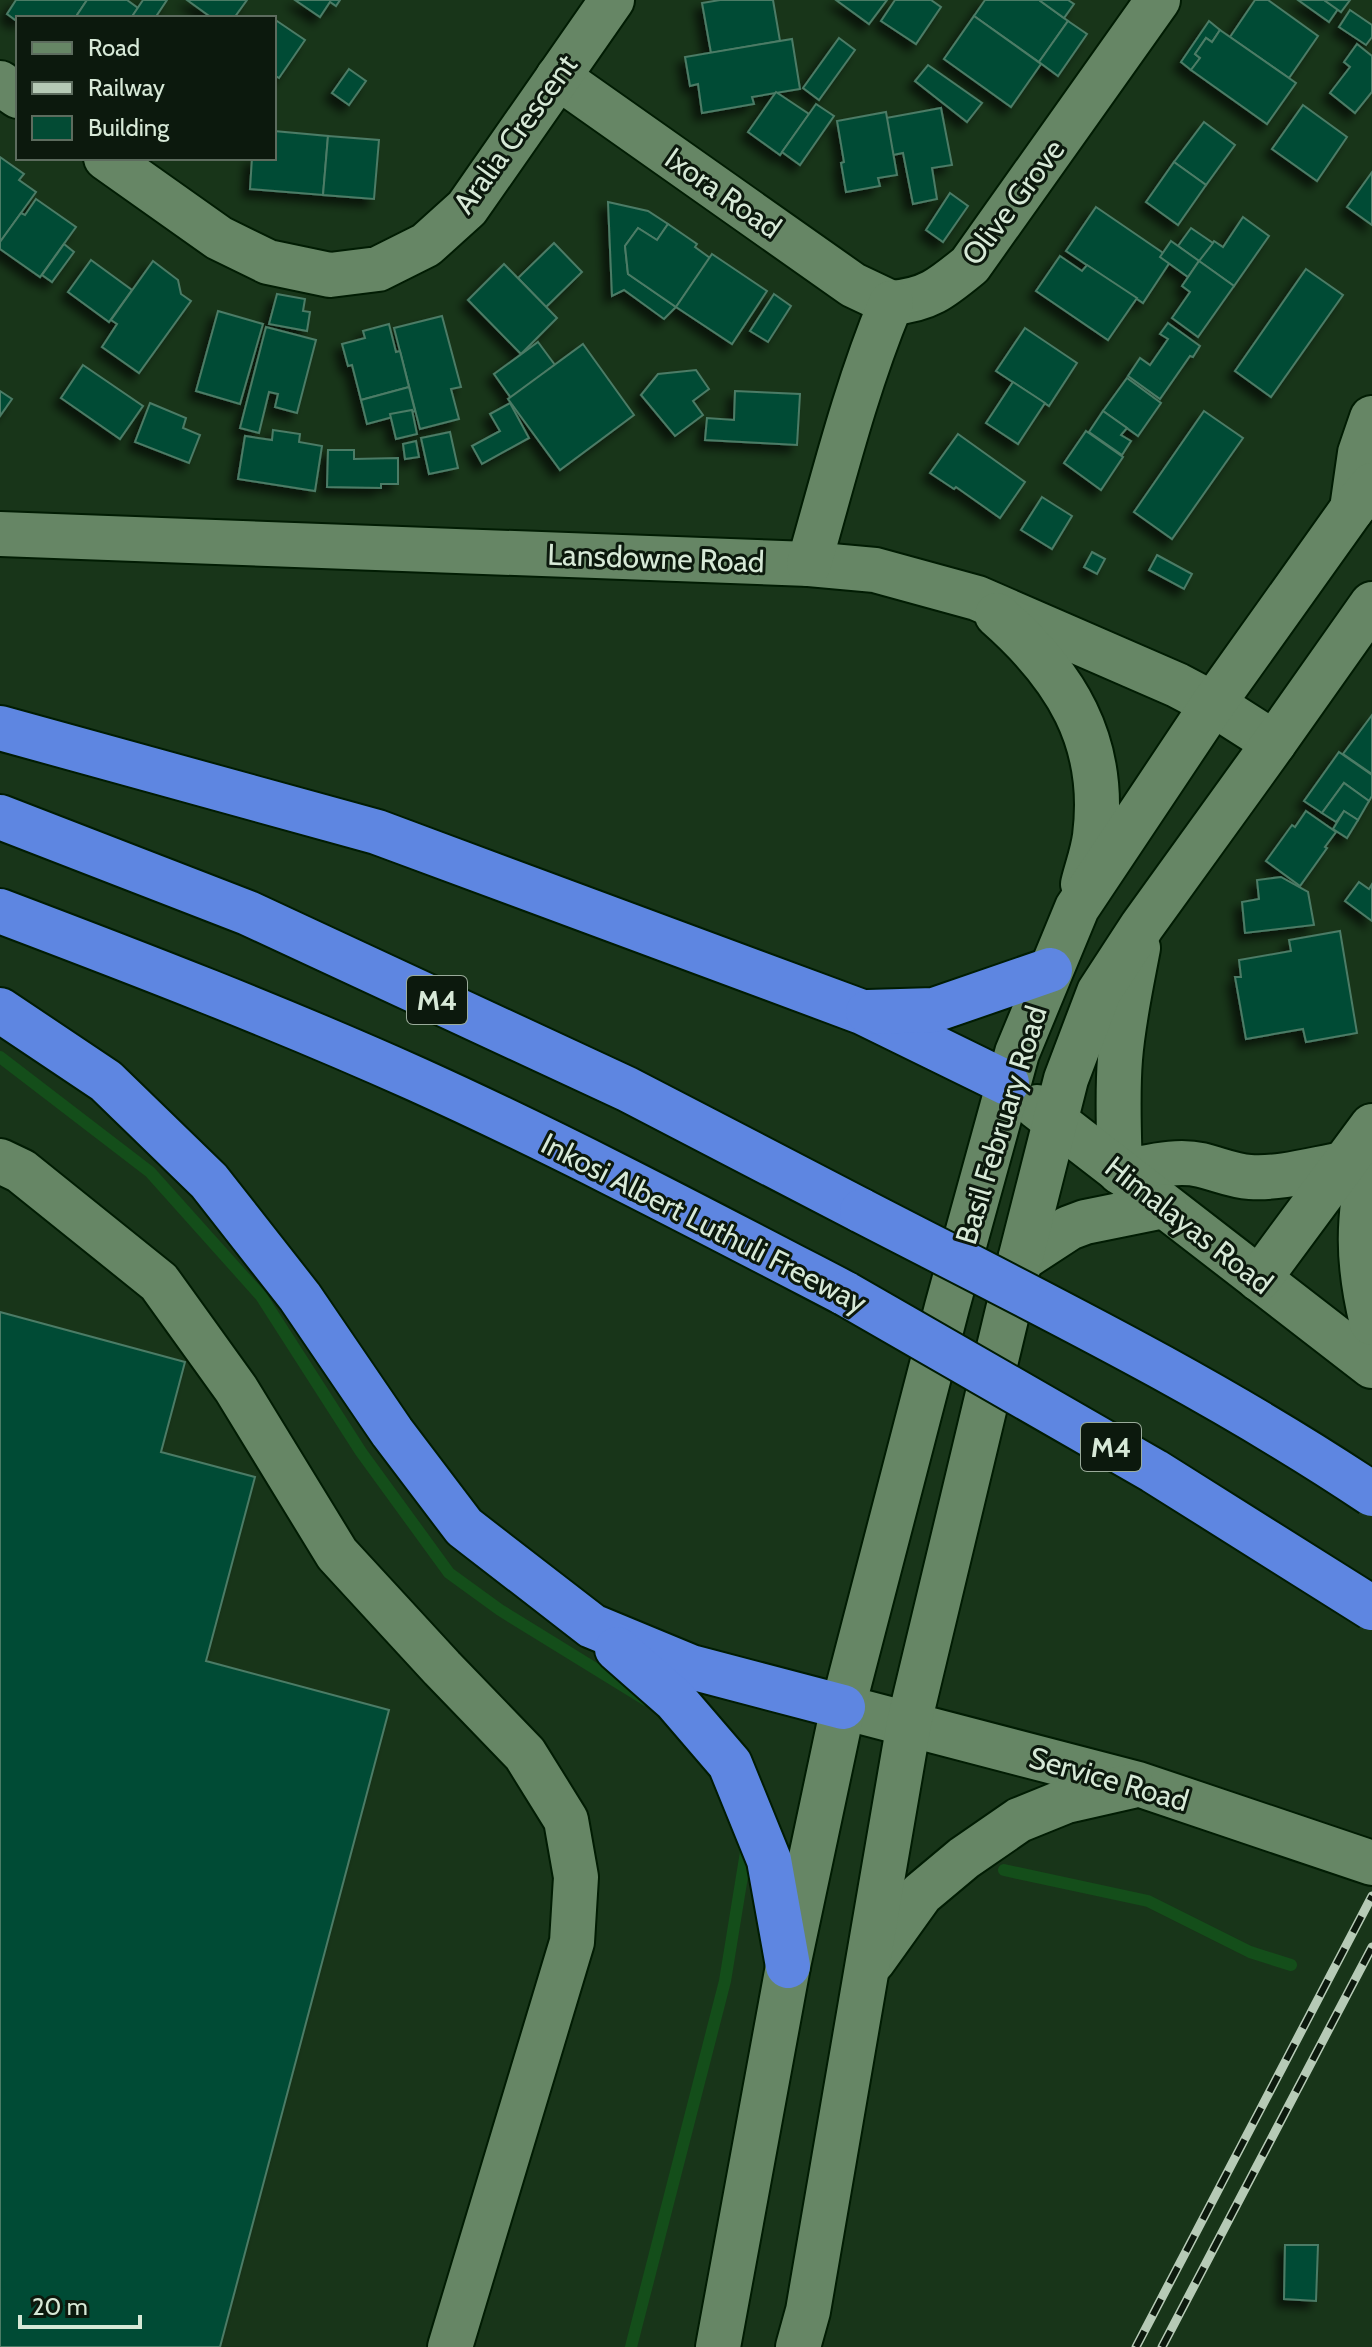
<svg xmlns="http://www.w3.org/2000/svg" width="1372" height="2347" viewBox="0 0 1372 2347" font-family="Cabin,sans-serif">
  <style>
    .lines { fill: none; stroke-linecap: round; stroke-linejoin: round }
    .stream { stroke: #144e1a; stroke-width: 12 }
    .building { fill: #034b34; stroke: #4c7b66; stroke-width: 2; filter: url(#shadow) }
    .minor-casing { stroke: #011c03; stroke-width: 48 }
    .highway-casing { stroke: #011c03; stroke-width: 48 }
    .minor { stroke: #668665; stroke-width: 44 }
    .highway { stroke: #5e86e1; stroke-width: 44 }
    .rail-casing { stroke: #b6cab6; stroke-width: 9 }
    .rail { stroke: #0c190d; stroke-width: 6; stroke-dasharray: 18; stroke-linecap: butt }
    .highway-bridge-casing { stroke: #011c03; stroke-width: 48; stroke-linecap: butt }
    .highway-bridge { stroke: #5e86e1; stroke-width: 44 }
    .labels { text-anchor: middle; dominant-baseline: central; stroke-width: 6; stroke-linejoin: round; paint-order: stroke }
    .shield { fill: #0c190d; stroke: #9aab9a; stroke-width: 2 }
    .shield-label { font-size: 28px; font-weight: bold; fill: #d7e9d7 }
    .street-label { font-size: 30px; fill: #d7e9d7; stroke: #0c190d }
  </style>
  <defs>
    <filter id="shadow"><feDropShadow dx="-7" dy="7" stdDeviation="4" flood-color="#0009"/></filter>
  </defs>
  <rect width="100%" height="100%" fill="#183519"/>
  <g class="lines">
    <!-- stream -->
    <g class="stream">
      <path d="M 0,1057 L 150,1172 L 261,1296 L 361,1452 L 449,1573 L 500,1610 L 646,1700"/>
      <path d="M 1004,1870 L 1148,1901 L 1250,1952 L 1291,1965"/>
      <path d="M 631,2347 L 725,1981 L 746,1852 L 743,1844"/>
    </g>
  </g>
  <!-- building -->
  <g class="building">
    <path d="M 16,0 L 87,0 L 75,18 L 18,18 L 18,22 L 7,14 Z"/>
    <path d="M 87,0 L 127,0 L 138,8 L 131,18 L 75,18 Z"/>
    <path d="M 143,0 L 167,0 L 155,18 L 131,18 Z"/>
    <path d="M 187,0 L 247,0 L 234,18 L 212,18 Z"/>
    <path d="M 295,0 L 340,0 L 336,6 L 330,2 L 320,17 Z"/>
    <path d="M 720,0 L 773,0 L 780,41 L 711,53 L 702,3 Z"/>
    <path d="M 836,0 L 887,0 L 869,24 Z"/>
    <path d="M 895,0 L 931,0 L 941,7 L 916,44 L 881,21 Z"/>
    <path d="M 985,0 L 1039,0 L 1068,21 L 1039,62 L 974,16 Z"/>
    <path d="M 1039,0 L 1068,0 L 1074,4 L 1064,18 Z"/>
    <path d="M 1255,0 L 1268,0 L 1318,36 L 1289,78 L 1230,37 Z"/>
    <path d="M 1298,0 L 1324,0 L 1338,9 L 1329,22 Z"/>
    <path d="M 1324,0 L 1350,0 L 1341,12 Z"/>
    <path d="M 1350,10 L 1372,25 L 1372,37 L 1366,45 L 1339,27 Z"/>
    <path d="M 974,16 L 1041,64 L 1011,107 L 944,59 Z"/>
    <path d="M 274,19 L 305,40 L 279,78 L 274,75 Z"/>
    <path d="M 1068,21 L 1087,34 L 1058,76 L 1039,62 Z"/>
    <path d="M 1209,21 L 1220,30 L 1212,42 L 1206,38 L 1195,54 L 1200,58 L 1191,70 L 1181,62 Z"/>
    <path d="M 1220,30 L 1296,83 L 1267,124 L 1191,70 L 1200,58 L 1195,54 L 1206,38 L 1212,42 Z"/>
    <path d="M 839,38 L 855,50 L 819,100 L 803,88 Z"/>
    <path d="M 792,39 L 800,89 L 752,97 L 754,104 L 702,113 L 698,84 L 690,86 L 685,57 Z"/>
    <path d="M 1357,44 L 1372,56 L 1372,92 L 1355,113 L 1330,93 L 1350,67 L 1344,62 Z"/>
    <path d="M 928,65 L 982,103 L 967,122 L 915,81 Z"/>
    <path d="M 349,69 L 366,81 L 349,105 L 332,93 Z"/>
    <path d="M 776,92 L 809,114 L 780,155 L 748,132 Z"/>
    <path d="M 816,104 L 834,116 L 800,165 L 782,152 Z"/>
    <path d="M 1303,105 L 1347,137 L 1317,181 L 1272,149 Z"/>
    <path d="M 941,108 L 952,165 L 932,168 L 937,199 L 913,204 L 903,153 L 893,155 L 886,118 Z"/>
    <path d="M 886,112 L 897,175 L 878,178 L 880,186 L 846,192 L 841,163 L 844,162 L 837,121 Z"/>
    <path d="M 1204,122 L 1235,145 L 1206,185 L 1174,162 Z"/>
    <path d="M 274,131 L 328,136 L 323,195 L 250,189 L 252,158 L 274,158 Z"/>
    <path d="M 328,136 L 379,140 L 374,199 L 323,195 Z"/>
    <path d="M 0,157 L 24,174 L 19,180 L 36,192 L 0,242 Z"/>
    <path d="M 1174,162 L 1206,185 L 1178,225 L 1146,202 Z"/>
    <path d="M 1372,172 L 1372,225 L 1347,207 Z"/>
    <path d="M 950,193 L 968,206 L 943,242 L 926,230 Z"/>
    <path d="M 36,199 L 76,227 L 40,277 L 0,249 L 0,242 L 21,213 L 25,215 Z"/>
    <path d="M 608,202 L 648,211 L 668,224 L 657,240 L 638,228 L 625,246 L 628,274 L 676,307 L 664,319 L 624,290 L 612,296 Z"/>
    <path d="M 1096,207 L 1172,259 L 1143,303 L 1066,251 Z"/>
    <path d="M 1243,217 L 1269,236 L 1234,286 L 1199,261 L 1214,241 L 1223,247 Z"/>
    <path d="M 668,224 L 697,244 L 695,247 L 710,258 L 676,307 L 628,274 L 625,246 L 638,228 L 657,240 Z"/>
    <path d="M 1191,228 L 1213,243 L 1199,261 L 1178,246 Z"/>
    <path d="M 1171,241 L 1199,261 L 1188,277 L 1160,257 Z"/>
    <path d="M 554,243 L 582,272 L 546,307 L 518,278 Z"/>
    <path d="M 64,244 L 74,252 L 52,282 L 42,275 Z"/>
    <path d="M 712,254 L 767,291 L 732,344 L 676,307 Z"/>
    <path d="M 1060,256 L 1082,271 L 1087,265 L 1137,298 L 1108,340 L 1036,291 Z"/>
    <path d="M 91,260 L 132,290 L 109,322 L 68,292 Z"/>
    <path d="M 153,261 L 178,280 L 181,294 L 191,301 L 139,373 L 102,347 L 117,324 L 111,320 Z"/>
    <path d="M 1199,261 L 1234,286 L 1198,337 L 1172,318 L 1190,292 L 1182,286 Z"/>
    <path d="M 504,264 L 557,318 L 521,354 L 468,300 Z"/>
    <path d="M 1306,269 L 1343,295 L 1271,397 L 1235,371 Z"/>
    <path d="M 277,294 L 305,299 L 303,311 L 310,312 L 307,331 L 269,324 Z"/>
    <path d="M 774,294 L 791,306 L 768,342 L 750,331 Z"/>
    <path d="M 218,311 L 263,324 L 240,404 L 196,391 Z"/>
    <path d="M 442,316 L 461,387 L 451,389 L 459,419 L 420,429 L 394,328 Z"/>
    <path d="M 1168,323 L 1200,346 L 1193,357 L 1190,356 L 1160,399 L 1128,376 L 1140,358 L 1150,365 L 1168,339 L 1160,334 Z"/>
    <path d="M 389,324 L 396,352 L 400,351 L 409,387 L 361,400 L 352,365 L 348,366 L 342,344 L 365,338 L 363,331 Z"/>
    <path d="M 266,327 L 316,340 L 297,413 L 275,407 L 278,394 L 269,392 L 259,433 L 240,428 Z"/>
    <path d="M 1025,328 L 1077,363 L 1049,406 L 996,371 Z"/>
    <path d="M 538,342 L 555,365 L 511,398 L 494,374 Z"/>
    <path d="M 583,344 L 634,415 L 560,470 L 508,399 Z"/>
    <path d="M 83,365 L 143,406 L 120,439 L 61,398 Z"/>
    <path d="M 696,370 L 709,389 L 693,401 L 703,415 L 675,436 L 641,395 L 658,374 Z"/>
    <path d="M 1127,378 L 1161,403 L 1138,436 L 1103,411 Z"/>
    <path d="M 1013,382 L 1045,403 L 1018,444 L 986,423 Z"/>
    <path d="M 409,387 L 415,411 L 367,424 L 361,400 Z"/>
    <path d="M 0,391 L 12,399 L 0,416 Z"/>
    <path d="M 735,391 L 800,394 L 797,445 L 705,440 L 707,418 L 734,420 Z"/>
    <path d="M 150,403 L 186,418 L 183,428 L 200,435 L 189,463 L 135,442 Z"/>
    <path d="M 510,403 L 529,438 L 482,464 L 472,446 L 500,431 L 490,414 Z"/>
    <path d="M 412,410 L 417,434 L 396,439 L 390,414 Z"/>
    <path d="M 1103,411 L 1127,428 L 1121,435 L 1131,441 L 1122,455 L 1089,432 Z"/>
    <path d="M 1204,411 L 1243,438 L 1172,539 L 1134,512 Z"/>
    <path d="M 273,430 L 300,434 L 299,442 L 322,446 L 315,491 L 238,479 L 245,436 L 272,440 Z"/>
    <path d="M 1086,431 L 1123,457 L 1101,490 L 1064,463 Z"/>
    <path d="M 450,432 L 458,468 L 429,474 L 421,438 Z"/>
    <path d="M 958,434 L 1025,482 L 1000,518 L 956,487 L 954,489 L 930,473 Z"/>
    <path d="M 416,441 L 419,457 L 405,459 L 403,444 Z"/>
    <path d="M 328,450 L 354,450 L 354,459 L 398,458 L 398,484 L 381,484 L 381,488 L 327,487 Z"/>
    <path d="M 1042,497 L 1072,516 L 1052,549 L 1021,530 Z"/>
    <path d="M 1092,552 L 1105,559 L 1097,574 L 1084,567 Z"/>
    <path d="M 1157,555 L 1192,574 L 1184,589 L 1149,570 Z"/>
    <path d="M 1372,715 L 1372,774 L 1343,754 Z"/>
    <path d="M 1339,752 L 1372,775 L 1372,796 L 1369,801 L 1344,783 L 1322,813 L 1304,801 Z"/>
    <path d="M 1344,783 L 1369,801 L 1358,820 L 1344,811 L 1336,822 L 1322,813 Z"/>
    <path d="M 1306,811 L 1336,832 L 1325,847 L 1327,848 L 1300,886 L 1266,861 L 1292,825 L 1295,827 Z"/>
    <path d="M 1344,811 L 1358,820 L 1347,838 L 1333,829 Z"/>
    <path d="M 1281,877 L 1308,892 L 1314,925 L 1245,933 L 1242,902 L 1259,899 L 1257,880 Z"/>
    <path d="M 1359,882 L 1369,889 L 1372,884 L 1372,921 L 1345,901 Z"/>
    <path d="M 1340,931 L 1357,1033 L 1306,1042 L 1303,1029 L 1246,1039 L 1235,977 L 1241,977 L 1239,960 L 1291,951 L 1289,940 Z"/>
    <path d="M 0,1312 L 185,1362 L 161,1452 L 255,1477 L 206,1661 L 389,1710 L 220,2347 L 0,2347 Z"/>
    <path d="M 1285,2245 L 1318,2245 L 1316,2301 L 1284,2299 Z"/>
  </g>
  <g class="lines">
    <!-- minor casing -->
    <g class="minor-casing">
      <g id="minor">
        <path d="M 558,77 L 853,285 L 891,303"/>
        <path d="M 0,83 L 18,96"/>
        <path d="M 106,158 L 219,238 L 268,262 L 330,275 L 378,269 L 426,245 L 467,208 L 612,0"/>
        <path d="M 891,303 C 928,300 942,288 970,265 L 1158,0"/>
        <path d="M 1352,509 L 1360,453 L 1372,418"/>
        <path d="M 0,534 L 809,564 L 875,570 L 977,598 L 1177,685 L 1213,704 L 1274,743"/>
        <path d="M 809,564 C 834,476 856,387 891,303"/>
        <path d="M 997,615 C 1065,675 1107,741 1095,836 C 1093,852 1087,868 1083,884"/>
        <path d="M 1138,948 C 1131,985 1123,1021 1120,1059 C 1117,1096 1119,1134 1120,1172 C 1146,1168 1175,1159 1201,1165 C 1218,1169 1233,1176 1250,1177 C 1281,1179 1314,1169 1344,1164"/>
        <path d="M 1037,1107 L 1372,1366"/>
        <path d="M 1372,1155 C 1357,1217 1357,1262 1372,1323"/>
        <path d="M 0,1161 L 21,1171 L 159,1282 L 236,1389 L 337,1554 L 442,1668 L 525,1754 L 566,1820 L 576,1877 L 572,1942 L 450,2347"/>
        <path d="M 1020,1260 L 1069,1228 L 1085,1222 L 1164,1206"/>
        <path d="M 1259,1279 L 1372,1126"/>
        <path d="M 843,1707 L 1138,1784 L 1372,1863"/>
        <path d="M 873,1961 L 921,1894 L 964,1858 L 1019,1820 L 1066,1801 L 1132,1786"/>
        <path d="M 718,2347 L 788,1966 L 843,1707 L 947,1307 L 1017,1053 L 1077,908 L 1213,704 L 1352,509 L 1372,485"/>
        <path d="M 798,2347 L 808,2311 L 909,1723 L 1020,1260 L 1066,1079 L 1099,992 L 1142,926 L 1274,743 L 1372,604"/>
      </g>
    </g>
    <!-- highway casing -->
    <g class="highway-casing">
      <g id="highway">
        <path d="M 0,728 L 377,832 L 862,1012 L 1007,1083"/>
        <path d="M 0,817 L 248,913 L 627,1089 L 862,1211"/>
        <path d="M 0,911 C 140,964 280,1018 416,1079 C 562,1145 704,1220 846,1294"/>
        <path d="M 0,1010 L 106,1081 L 209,1181 L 300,1297 L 392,1432 L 464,1527 L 592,1626 L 691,1667 L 843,1707"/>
        <path d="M 868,1012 L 934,1010 L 1050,970"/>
        <path d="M 617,1649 L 675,1700 L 730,1764 L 769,1860 L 788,1966"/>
      </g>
    </g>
    <!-- minor -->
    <use href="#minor" class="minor"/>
    <!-- highway -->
    <use href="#highway" class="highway"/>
    <!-- rail casing -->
    <g class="rail-casing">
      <g id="rail">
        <path d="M 1136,2347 L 1372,1896"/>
        <path d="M 1162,2347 L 1372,1947"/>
      </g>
    </g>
    <!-- rail -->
    <use href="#rail" class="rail"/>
    <!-- highway-bridge casing -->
    <g class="highway-bridge-casing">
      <g id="highway-bridge">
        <path d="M 862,1211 C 1034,1300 1211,1386 1372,1494"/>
        <path d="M 846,1294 L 1154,1471 L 1372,1608"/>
      </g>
    </g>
    <!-- highway-bridge -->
    <use href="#highway-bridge" class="highway-bridge"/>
  </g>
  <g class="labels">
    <!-- shield labels -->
    <g class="shield">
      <rect x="407" y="976" width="60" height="48" rx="6"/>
      <rect x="1081" y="1423" width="60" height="48" rx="6"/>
    </g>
    <g class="shield-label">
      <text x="437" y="1000">M4</text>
      <text x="1111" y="1447">M4</text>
    </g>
    <!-- street labels -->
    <g class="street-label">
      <text transform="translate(515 134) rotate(-54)">Aralia Crescent</text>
      <text transform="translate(723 193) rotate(35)">Ixora Road</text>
      <text transform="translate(1013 202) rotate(-53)">Olive Grove</text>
      <text transform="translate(656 558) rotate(2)">Lansdowne Road</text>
      <text transform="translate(1001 1125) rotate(-73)">Basil February Road</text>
      <text transform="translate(704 1223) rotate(27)">Inkosi Albert Luthuli Freeway</text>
      <text transform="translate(1189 1225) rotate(38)">Himalayas Road</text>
      <text transform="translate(1109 1779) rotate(16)">Service Road</text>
    </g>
  </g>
  <!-- legend -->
  <rect x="16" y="16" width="260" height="144" fill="#0c190d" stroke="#5d6c5e" stroke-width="2"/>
  <rect x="32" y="42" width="40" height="12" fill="#668665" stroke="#5d6c5e" stroke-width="2"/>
  <text x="88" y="56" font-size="24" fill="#d7e9d7">Road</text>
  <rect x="32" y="82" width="40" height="12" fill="#b6cab6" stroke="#5d6c5e" stroke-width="2"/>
  <text x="88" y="96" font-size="24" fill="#d7e9d7">Railway</text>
  <rect x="32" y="116" width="40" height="24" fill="#034b34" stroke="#5d6c5e" stroke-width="2"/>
  <text x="88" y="136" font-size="24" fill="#d7e9d7">Building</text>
  <!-- scale -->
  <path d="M20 2315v12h120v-12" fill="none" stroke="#d7e9d7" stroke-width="4"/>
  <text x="32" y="2315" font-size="24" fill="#d7e9d7" stroke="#0c190d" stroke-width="6" paint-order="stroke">20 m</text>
</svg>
